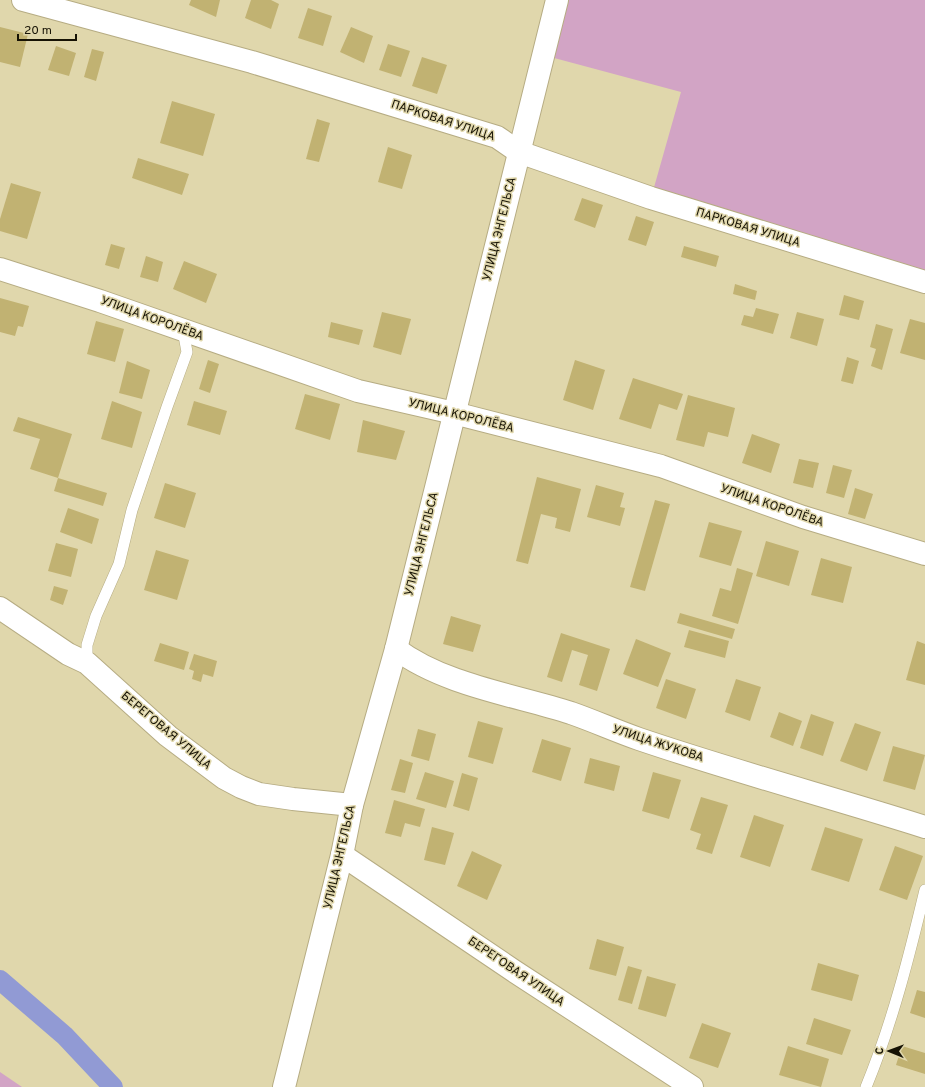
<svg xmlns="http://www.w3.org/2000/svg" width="925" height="1087" viewBox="0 0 925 1087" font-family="Overpass,sans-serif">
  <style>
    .green { fill: #d2a4c5 }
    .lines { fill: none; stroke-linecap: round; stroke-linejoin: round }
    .canal { stroke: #919ad4; stroke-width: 20 }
    .building { fill: #c1b272 }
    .lane-casing { stroke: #b6ac83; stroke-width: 12 }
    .street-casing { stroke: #b6ac83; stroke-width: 24 }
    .lane { stroke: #fff; stroke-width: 11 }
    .street { stroke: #fff; stroke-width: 22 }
    .labels { text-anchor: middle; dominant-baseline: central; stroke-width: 3; stroke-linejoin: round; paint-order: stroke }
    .street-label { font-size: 12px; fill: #161204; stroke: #e0d7ac }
  </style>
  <rect width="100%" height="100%" fill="#e0d7ac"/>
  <!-- green -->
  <g class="green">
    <path d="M 557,0 L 925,0 L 925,282 L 651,198 L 681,92 L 543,55 Z"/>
    <path d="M 0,1072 L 22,1087 L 0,1087 Z"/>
  </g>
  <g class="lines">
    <!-- canal -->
    <path class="canal" d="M 0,980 L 65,1036 L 113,1087"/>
  </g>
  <!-- building -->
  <g class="building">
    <path d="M 191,0 L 220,0 L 216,17 L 189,5 Z"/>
    <path d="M 251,0 L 271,0 L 279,4 L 271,29 L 245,18 Z"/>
    <path d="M 308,8 L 332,16 L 323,46 L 298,38 Z"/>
    <path d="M 0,27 L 28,34 L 20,67 L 0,62 Z"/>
    <path d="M 351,27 L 373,36 L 364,63 L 340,52 Z"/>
    <path d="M 388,44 L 410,51 L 401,77 L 379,70 Z"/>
    <path d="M 56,46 L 76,53 L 69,76 L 48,70 Z"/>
    <path d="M 92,49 L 104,52 L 96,81 L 84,77 Z"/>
    <path d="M 422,57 L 447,65 L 437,94 L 412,86 Z"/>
    <path d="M 172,101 L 215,114 L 203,156 L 160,143 Z"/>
    <path d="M 317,119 L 330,123 L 319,162 L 306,159 Z"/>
    <path d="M 388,147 L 412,155 L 402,189 L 378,182 Z"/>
    <path d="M 138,158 L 189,174 L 182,195 L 132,178 Z"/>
    <path d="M 11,183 L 41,192 L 27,239 L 0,231 L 0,219 Z"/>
    <path d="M 582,198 L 603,205 L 595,228 L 574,220 Z"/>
    <path d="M 636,216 L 654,222 L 646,246 L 628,240 Z"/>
    <path d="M 111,244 L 125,248 L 119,269 L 105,265 Z"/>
    <path d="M 684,246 L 719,256 L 716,267 L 681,257 Z"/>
    <path d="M 146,256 L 163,262 L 158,282 L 140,277 Z"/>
    <path d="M 184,261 L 217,274 L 206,303 L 173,289 Z"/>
    <path d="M 735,284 L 757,291 L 755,300 L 733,294 Z"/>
    <path d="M 844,295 L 864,301 L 859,320 L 839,315 Z"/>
    <path d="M 0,298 L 29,306 L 23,327 L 18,326 L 15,336 L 0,332 Z"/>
    <path d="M 756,308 L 779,314 L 773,334 L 741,325 L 744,315 L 753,317 Z"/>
    <path d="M 382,312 L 411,319 L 401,355 L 373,347 Z"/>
    <path d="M 797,312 L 824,319 L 817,346 L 790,338 Z"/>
    <path d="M 910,319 L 925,323 L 925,360 L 900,353 Z"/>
    <path d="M 96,321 L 124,329 L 115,362 L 87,354 Z"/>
    <path d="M 331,322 L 363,330 L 359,345 L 328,337 Z"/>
    <path d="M 876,324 L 893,329 L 882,370 L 871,366 L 876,349 L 870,347 Z"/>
    <path d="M 847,357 L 859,361 L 853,384 L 841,381 Z"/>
    <path d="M 208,360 L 219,364 L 210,393 L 199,389 Z"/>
    <path d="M 575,360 L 605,370 L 593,410 L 563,400 Z"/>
    <path d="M 127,361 L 150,370 L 142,399 L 119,393 Z"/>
    <path d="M 633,378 L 683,394 L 677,410 L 659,404 L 651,429 L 619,419 Z"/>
    <path d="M 305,394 L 340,404 L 330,440 L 295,429 Z"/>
    <path d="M 688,395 L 735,408 L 728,437 L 708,432 L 704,447 L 676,440 Z"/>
    <path d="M 112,401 L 142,412 L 132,448 L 101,439 Z"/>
    <path d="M 194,401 L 227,411 L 220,435 L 187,425 Z"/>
    <path d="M 18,417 L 72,434 L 58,478 L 30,469 L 40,439 L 13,431 Z"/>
    <path d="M 363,420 L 405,431 L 396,460 L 357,452 Z"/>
    <path d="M 752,434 L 780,444 L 771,473 L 742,463 Z"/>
    <path d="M 799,459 L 819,463 L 813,488 L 793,483 Z"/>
    <path d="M 833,465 L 852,470 L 844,498 L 826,493 Z"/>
    <path d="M 537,477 L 581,489 L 570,532 L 555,528 L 557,518 L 541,514 L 528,564 L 516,561 Z"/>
    <path d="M 58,478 L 107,493 L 103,506 L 54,491 Z"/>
    <path d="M 165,483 L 196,493 L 185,528 L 154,518 Z"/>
    <path d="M 596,485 L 624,493 L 620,507 L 625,508 L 620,526 L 587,517 Z"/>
    <path d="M 855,488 L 873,494 L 865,519 L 848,514 Z"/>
    <path d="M 655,500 L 670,504 L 645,591 L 630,587 Z"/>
    <path d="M 68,508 L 99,519 L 92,544 L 60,532 Z"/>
    <path d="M 709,522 L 742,531 L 731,566 L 699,557 Z"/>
    <path d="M 766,541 L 799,551 L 789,586 L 756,576 Z"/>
    <path d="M 56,543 L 78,549 L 71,577 L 48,571 Z"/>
    <path d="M 156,550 L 189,560 L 177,600 L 144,590 Z"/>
    <path d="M 821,558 L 852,567 L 843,603 L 811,595 Z"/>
    <path d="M 737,568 L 753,573 L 738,624 L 712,616 L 720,588 L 731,591 Z"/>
    <path d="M 54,586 L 68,590 L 63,605 L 50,600 Z"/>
    <path d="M 680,613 L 735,629 L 732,639 L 677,623 Z"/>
    <path d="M 451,616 L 481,625 L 473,652 L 443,644 Z"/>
    <path d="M 689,630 L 729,641 L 725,658 L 684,647 Z"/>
    <path d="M 561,633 L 610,649 L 597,691 L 579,685 L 588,655 L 572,650 L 562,682 L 547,677 Z"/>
    <path d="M 636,639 L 671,653 L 658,687 L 623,674 Z"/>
    <path d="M 917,641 L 925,644 L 925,685 L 906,680 Z"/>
    <path d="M 160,643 L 189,652 L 184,670 L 154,661 Z"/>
    <path d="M 194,654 L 217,661 L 213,677 L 203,674 L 201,682 L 192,679 L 194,671 L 189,669 Z"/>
    <path d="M 666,679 L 696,689 L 686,719 L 656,708 Z"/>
    <path d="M 736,679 L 761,687 L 750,721 L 725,712 Z"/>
    <path d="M 779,712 L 802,721 L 793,746 L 770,737 Z"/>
    <path d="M 811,714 L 834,722 L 823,756 L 800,748 Z"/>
    <path d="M 478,721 L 503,728 L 493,764 L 468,757 Z"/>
    <path d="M 855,723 L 881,732 L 867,771 L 840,761 Z"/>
    <path d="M 418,729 L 436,734 L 429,761 L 411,756 Z"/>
    <path d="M 542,739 L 571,748 L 561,781 L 532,772 Z"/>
    <path d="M 893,746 L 925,755 L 915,790 L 883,781 Z"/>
    <path d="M 590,758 L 620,766 L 614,791 L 584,783 Z"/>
    <path d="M 400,759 L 413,763 L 405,793 L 391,790 Z"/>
    <path d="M 425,772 L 454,781 L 446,808 L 416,799 Z"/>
    <path d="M 653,772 L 681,780 L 669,819 L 642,811 Z"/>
    <path d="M 462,773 L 478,778 L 469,811 L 453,806 Z"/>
    <path d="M 701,797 L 728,805 L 712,854 L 696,849 L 701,834 L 690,830 Z"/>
    <path d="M 394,800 L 425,809 L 420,827 L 405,823 L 401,837 L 385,833 Z"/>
    <path d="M 754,815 L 784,825 L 770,867 L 740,857 Z"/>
    <path d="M 432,827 L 454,833 L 445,865 L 424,860 Z"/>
    <path d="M 825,827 L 863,839 L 849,882 L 811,870 Z"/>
    <path d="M 895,846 L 923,856 L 907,900 L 879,890 Z"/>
    <path d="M 472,851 L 502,865 L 487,900 L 457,886 Z"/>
    <path d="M 597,939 L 624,947 L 616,976 L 589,969 Z"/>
    <path d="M 818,963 L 859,975 L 852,1001 L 811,990 Z"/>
    <path d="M 628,966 L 642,970 L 632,1004 L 618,1000 Z"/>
    <path d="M 647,976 L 676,984 L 666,1017 L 638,1009 Z"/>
    <path d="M 917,990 L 925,992 L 925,1018 L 910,1013 Z"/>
    <path d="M 814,1018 L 851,1030 L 842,1055 L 806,1044 Z"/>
    <path d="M 702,1023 L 731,1033 L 718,1068 L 689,1058 Z"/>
    <path d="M 788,1046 L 829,1059 L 821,1087 L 779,1075 Z"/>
    <path d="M 902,1046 L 925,1053 L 925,1074 L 896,1065 Z"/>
  </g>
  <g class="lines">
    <!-- lane casing -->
    <g class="lane-casing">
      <g id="lane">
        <path d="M 87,663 L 87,645 L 96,616 L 119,564 L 132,510 L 167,407 L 187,352 L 183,330"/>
        <path d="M 866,1087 C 892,1024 909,957 925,890"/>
      </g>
    </g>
    <!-- street casing -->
    <g class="street-casing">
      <g id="street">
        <path d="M 23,0 L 252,62 L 497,137 L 519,152 L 651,198 L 925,282"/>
        <path d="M 0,269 L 100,301 L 358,391 L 454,413 L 661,466 L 803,517 L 925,554"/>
        <path d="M 0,608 L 68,654 L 87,663 L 168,736 L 224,778 L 241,787 L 259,794 L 293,799 L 352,805"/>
        <path d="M 396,649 C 444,685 515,695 571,713 C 594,721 616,731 639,739 C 733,771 830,797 925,827"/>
        <path d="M 342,855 L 514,971 L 692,1087"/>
        <path d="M 284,1087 L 342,855 L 352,805 L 396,649 L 557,0"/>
      </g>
    </g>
    <!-- lane -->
    <use href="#lane" class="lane"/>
    <!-- street -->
    <use href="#street" class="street"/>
  </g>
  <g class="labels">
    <!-- street labels -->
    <g class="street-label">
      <text transform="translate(443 121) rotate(18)">ПАРКОВАЯ УЛИЦА</text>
      <text transform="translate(748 228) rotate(17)">ПАРКОВАЯ УЛИЦА</text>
      <text transform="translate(500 229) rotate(-76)">УЛИЦА ЭНГЕЛЬСА</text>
      <text transform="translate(152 319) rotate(20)">УЛИЦА КОРОЛЁВА</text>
      <text transform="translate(461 416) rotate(14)">УЛИЦА КОРОЛЁВА</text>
      <text transform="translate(772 506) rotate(19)">УЛИЦА КОРОЛЁВА</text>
      <text transform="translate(422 544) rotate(-76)">УЛИЦА ЭНГЕЛЬСА</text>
      <text transform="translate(166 731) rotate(40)">БЕРЕГОВАЯ УЛИЦА</text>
      <text transform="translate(658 744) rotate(18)">УЛИЦА ЖУКОВА</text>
      <text transform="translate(340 857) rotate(-77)">УЛИЦА ЭНГЕЛЬСА</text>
      <text transform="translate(516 972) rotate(34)">БЕРЕГОВАЯ УЛИЦА</text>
    </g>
  </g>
  <!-- north arrow -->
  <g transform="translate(889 1051) rotate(271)" stroke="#e0d7ac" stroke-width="3" paint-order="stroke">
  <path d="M0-3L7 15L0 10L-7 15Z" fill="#161204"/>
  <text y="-6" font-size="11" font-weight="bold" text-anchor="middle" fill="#161204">С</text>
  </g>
  <!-- scale -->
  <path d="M18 34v6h58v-6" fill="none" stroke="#161204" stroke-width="2"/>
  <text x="24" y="34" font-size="12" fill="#161204" stroke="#e0d7ac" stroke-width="3" paint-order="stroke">20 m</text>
</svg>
